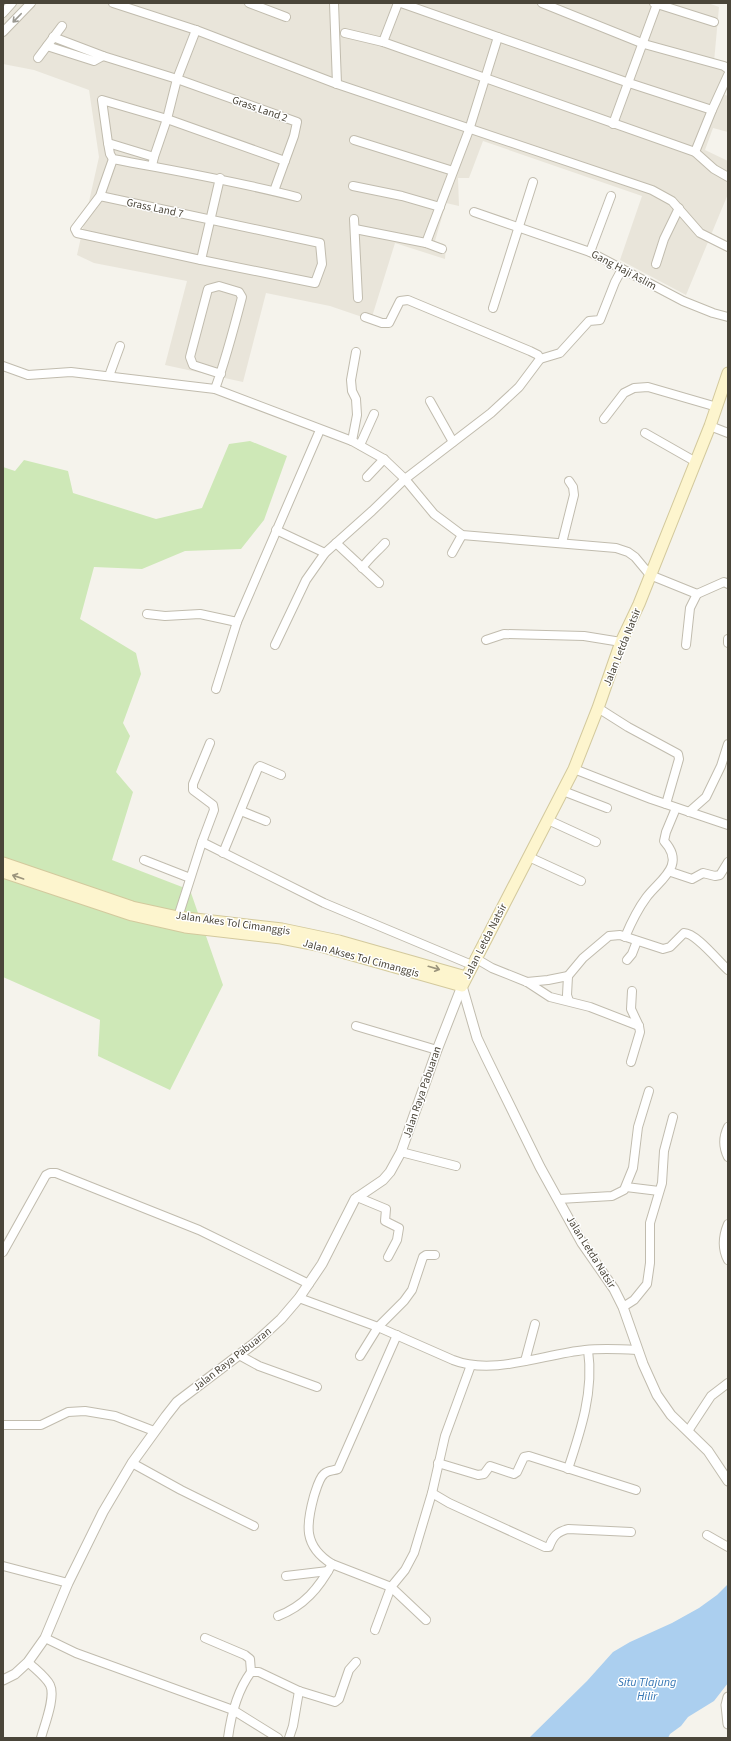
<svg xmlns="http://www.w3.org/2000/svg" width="731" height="1741" viewBox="0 0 731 1741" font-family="'Source Sans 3',sans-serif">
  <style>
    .residential { fill: #e9e5da }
    .green { fill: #cee8b7 }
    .water { fill: #abcfef }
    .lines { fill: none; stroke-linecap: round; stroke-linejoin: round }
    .minor-casing { stroke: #c1bcae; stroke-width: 10 }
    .tertiary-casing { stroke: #c1bcae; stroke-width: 11 }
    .secondary-casing { stroke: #d3c99d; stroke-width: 13 }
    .minor { stroke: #fff; stroke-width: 8 }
    .tertiary { stroke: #fff; stroke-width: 9 }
    .secondary { stroke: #fdf5ce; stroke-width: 11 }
    .oneway { stroke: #9b9992 }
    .oneway2 { stroke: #9b947c }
    .labels { text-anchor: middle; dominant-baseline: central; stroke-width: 3; stroke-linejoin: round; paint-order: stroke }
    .street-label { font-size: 11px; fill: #4a4539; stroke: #fff }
    .water-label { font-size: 12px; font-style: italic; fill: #3476b4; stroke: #fff }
  </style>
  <rect width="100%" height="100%" fill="#f5f3ec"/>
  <!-- residential -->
  <path class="residential" d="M 3,3 L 708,3 L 719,7 L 714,62 L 726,68 L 719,93 L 728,96 L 728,132 L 713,128 L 705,150 L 728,161 L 728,194 L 686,295 L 620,260 L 642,196 L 483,141 L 469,178 L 458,178 L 459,206 L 446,203 L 435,241 L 446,245 L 445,259 L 395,243 L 371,320 L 330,306 L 266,293 L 243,382 L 165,365 L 187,281 L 94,263 L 77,255 L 99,157 L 89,90 L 34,70 L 3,64 Z"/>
  <!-- green -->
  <path class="green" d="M 250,441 L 287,456 L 264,520 L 241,549 L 185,551 L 142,569 L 94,567 L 80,619 L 136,653 L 141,674 L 123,723 L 130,736 L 116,772 L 133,792 L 112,860 L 190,890 L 223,985 L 170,1090 L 98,1056 L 100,1020 L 3,977 L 3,467 L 15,471 L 24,460 L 68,471 L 73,493 L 156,519 L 202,508 L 229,444 Z"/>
  <!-- water -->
  <path class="water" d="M 728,1584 L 728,1683 L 714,1701 L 688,1717 L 681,1726 L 670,1734 L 668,1738 L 529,1738 L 587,1681 L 613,1652 L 630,1642 L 672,1623 L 699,1608 L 717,1595 Z"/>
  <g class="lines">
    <!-- minor casing -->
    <g class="minor-casing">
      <g id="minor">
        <path d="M 113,3 L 196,30 L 337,84 L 652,190 L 672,201 L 700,233 L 728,247"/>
        <path d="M 249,3 L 286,17"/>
        <path d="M 334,3 L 337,84"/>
        <path d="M 401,3 L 629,83 L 712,110"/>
        <path d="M 542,3 L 644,44 L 724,66 L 728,69"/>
        <path d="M 654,3 L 714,22"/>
        <path d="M 3,13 L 12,3"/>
        <path d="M 3,32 L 31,3"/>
        <path d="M 345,33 L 383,42 L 695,152 L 714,169 L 728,177"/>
        <path d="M 383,42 L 398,3"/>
        <path d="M 47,46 L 94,61 L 103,56 L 53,37"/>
        <path d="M 103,56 L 177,79 L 297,122 L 294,136 L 274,191"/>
        <path d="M 38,58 L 62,26"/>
        <path d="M 613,124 L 657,4"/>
        <path d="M 354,140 L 453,171"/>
        <path d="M 108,143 L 102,100 L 167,119 L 285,161"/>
        <path d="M 695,152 L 712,110 L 728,75"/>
        <path d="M 154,157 L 167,119 L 177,79 L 196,30"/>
        <path d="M 152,166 L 154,157 L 108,143 L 110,154 L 113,159 C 175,171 236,181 297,197"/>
        <path d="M 353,186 L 402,196 L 440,207"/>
        <path d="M 100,196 L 320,243 L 322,264 L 315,283 L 201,260 L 77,233 L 75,229 L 100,196 L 113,159"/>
        <path d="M 474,212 L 590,252 L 683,301 L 713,313 L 728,317"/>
        <path d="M 354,219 L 358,298"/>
        <path d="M 355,229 L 426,243 L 442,249"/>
        <path d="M 426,243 L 469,130 L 498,37"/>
        <path d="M 590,252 L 611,196"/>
        <path d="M 201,260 L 220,178"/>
        <path d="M 656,264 L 664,239 L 679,208"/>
        <path d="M 493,308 L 533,182"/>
        <path d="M 540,359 L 560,353 L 589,321 L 600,320 L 615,282 L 622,269"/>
        <path d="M 3,366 L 28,375 L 71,372 L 215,389 L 352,441 L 384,459 L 405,479 L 434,514 L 462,535 L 616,548 L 628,552 L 635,557 L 650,575 L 697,594 L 724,582 L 728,584"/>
        <path d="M 109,376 L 120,346"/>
        <path d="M 215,389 C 226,359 234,328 242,297 L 239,292 L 219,286 L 208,289 L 190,357 L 193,365 L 221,374"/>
        <path d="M 430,401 L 453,442"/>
        <path d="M 604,419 L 624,393 L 634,388 L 648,387 L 717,407"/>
        <path d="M 710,426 L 728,433"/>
        <path d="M 645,433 L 696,462"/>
        <path d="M 352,441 L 357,415 L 356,399 L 352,391 L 351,380 L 356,352"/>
        <path d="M 360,445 L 374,414"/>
        <path d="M 367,477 L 384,459"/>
        <path d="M 276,530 L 325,553"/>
        <path d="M 336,543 L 379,583"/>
        <path d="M 562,543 L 574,495 L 573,487 L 569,481"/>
        <path d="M 452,553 L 462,535"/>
        <path d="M 362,568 C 369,558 377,552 385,543"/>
        <path d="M 147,614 L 165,616 L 200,614 L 237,622 L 320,430"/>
        <path d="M 728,639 L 728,643"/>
        <path d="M 486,640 L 504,634 L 584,636 L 621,642"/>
        <path d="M 275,645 L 306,580 L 325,553 L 372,511 L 405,479 L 491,413 L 519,387 L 540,359 L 538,355 L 530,351 L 408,300 L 400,301 L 389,323 L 382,323 L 365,317"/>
        <path d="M 686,645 L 690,608 L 697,594"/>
        <path d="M 216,689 L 237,622"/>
        <path d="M 598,708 L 628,727 L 678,754 L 679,759 L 666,804"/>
        <path d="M 574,769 L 651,799 L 728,825"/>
        <path d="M 563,791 L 607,808"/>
        <path d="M 241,811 L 266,821"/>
        <path d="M 689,812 L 706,797 L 721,766 L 728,744"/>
        <path d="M 548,820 L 596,842"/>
        <path d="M 202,842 L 214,810 L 213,805 L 193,790 L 193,784 L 210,743"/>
        <path d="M 223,853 L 258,768 L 260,766 L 281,775"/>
        <path d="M 529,857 L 581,881"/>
        <path d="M 144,860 L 190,878"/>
        <path d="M 671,872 L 692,879 L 703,873 L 715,876 L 720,875 L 728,862"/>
        <path d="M 178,917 L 202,842 L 324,903 L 472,965"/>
        <path d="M 625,937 C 631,923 637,910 646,898 C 659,880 687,866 664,841 L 666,832 L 676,808"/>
        <path d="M 475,958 L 492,968 L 527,982 L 550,997 L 590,1007 L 639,1026"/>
        <path d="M 627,960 L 632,954 L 637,941"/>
        <path d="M 527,982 L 548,980 L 568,976"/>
        <path d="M 569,1001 L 567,995 L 568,976 L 583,958 L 609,936 L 620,935 L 663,949 L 670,947 L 684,933 C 696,933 718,961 728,970"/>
        <path d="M 356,1026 L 437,1050"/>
        <path d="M 631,1062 L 640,1032 L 639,1026 L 631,1009 L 632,991"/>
        <path d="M 728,1127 C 723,1137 723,1147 728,1157"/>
        <path d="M 401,1152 L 456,1166"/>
        <path d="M 626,1187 L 659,1191"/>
        <path d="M 357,1197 L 386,1209 L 385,1221 L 399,1228 L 397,1240 L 388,1257"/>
        <path d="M 559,1199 L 612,1196 L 624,1190 L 633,1168 L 638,1127 L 649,1091"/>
        <path d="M 728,1224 C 723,1236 722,1249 728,1260"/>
        <path d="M 3,1252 L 46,1175 L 50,1173 L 56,1173 L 199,1230 L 309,1284"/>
        <path d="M 299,1298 L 378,1327 L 453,1360 C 493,1376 544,1354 585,1350 C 602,1348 620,1349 637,1350"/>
        <path d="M 623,1307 L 634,1300 L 647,1284 L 650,1263 L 650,1223 L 662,1183 L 664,1151 L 673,1117"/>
        <path d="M 397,1335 L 338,1469 C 333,1471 328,1470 324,1474 C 319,1478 316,1490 314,1496 C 306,1525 303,1546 332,1564 L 391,1587 L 426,1620"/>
        <path d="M 239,1355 L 259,1366 L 317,1387"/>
        <path d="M 360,1356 L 378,1327 L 404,1301 L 412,1290 L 423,1257 L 426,1255 L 435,1255"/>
        <path d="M 525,1361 L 535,1324"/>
        <path d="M 3,1425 L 41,1425 L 68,1412 L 85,1411 L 115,1416 L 154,1431"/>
        <path d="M 688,1431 L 711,1396 L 728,1383"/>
        <path d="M 132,1463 L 181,1490 L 254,1526"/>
        <path d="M 438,1463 L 478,1475 L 484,1474 L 490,1466 L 514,1474 L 517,1472 L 524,1457 L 529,1456 L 636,1490"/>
        <path d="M 568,1469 C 581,1430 594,1391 588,1350"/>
        <path d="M 432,1493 L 449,1503 L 545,1547 L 549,1547 C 553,1536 557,1532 568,1529 L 631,1532"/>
        <path d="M 707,1535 L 728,1547"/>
        <path d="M 3,1566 L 68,1583"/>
        <path d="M 286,1576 L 328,1571"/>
        <path d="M 278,1616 C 304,1606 319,1588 332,1564"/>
        <path d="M 375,1630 L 391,1587 L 405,1570 L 414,1553 L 432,1493 L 445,1436 L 471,1365"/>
        <path d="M 45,1638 L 76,1653 L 233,1710 L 278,1738"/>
        <path d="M 205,1638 L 245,1655 L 250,1659 L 251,1672"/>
        <path d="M 28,1662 C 35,1669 46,1677 50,1685 C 56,1697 44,1726 41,1738"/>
        <path d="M 228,1738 C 231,1715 237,1691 251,1672 L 259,1672 L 299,1691 L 335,1702 L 339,1699 L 349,1670 L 356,1662"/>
        <path d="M 289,1738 L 293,1726 L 299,1691"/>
      </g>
    </g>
    <!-- tertiary casing -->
    <g class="tertiary-casing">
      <g id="tertiary">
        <path d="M 462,986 L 477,1038 L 486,1057 L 540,1167 L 582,1243 L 614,1289 L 623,1307 L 643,1364 L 657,1395 L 671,1415 L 708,1451 L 728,1481"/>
        <path d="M 3,1680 L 15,1674 L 28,1662 L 45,1638 L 68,1583 L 103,1512 L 132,1463 L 166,1416 L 177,1402 L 256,1342 L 281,1319 L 299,1298 L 322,1264 L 355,1199 L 383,1180 L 390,1172 L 401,1152 L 437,1050 L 462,986"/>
        <path d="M 728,1697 L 726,1705 L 728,1724"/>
      </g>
    </g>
    <!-- secondary casing -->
    <g class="secondary-casing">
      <g id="secondary">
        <path d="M 3,863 L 132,907 L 178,917 L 282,929 L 339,941 L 466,977"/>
        <path d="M 3,872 L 132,915 L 185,927 L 281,938 L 317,945 L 462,986 L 574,769 L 598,708 L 621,642 L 639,604 L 710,426 L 728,373"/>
      </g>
    </g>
    <!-- minor -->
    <use href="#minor" class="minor"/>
    <!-- tertiary -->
    <use href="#tertiary" class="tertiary"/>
    <!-- secondary -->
    <use href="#secondary" class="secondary"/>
  </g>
  <!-- one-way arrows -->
  <defs><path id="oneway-shaft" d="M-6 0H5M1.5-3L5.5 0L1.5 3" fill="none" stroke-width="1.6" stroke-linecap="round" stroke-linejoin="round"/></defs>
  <use class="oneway" href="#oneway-shaft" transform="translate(17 18) rotate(134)"/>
  <g class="oneway2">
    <use href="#oneway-shaft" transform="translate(18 877) rotate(-161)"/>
    <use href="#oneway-shaft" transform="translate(434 968) rotate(16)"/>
  </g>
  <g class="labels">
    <!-- street labels -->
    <g class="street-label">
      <text transform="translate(260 109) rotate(19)">Grass Land 2</text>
      <text transform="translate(155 208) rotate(12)">Grass Land 7</text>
      <text transform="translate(624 270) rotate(28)">Gang Haji Aslim</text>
      <text transform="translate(622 647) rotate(-68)">Jalan Letda Natsir</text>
      <text transform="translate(233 923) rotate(8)">Jalan Akes Tol Cimanggis</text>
      <text transform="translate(485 941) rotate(-63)">Jalan Letda Natsir</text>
      <text transform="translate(361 958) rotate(15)">Jalan Akses Tol Cimanggis</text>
      <text transform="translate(422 1092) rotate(-71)">Jalan Raya Pabuaran</text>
      <text transform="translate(591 1252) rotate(58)">Jalan Letda Natsir</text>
      <text transform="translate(232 1359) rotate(-38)">Jalan Raya Pabuaran</text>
    </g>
    <!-- water labels -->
    <g class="water-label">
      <text x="647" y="1682">Situ Tlajung<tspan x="647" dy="14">Hilir</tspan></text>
    </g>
  </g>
  <!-- border -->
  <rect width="731" height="1741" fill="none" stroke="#4a4539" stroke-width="8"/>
</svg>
